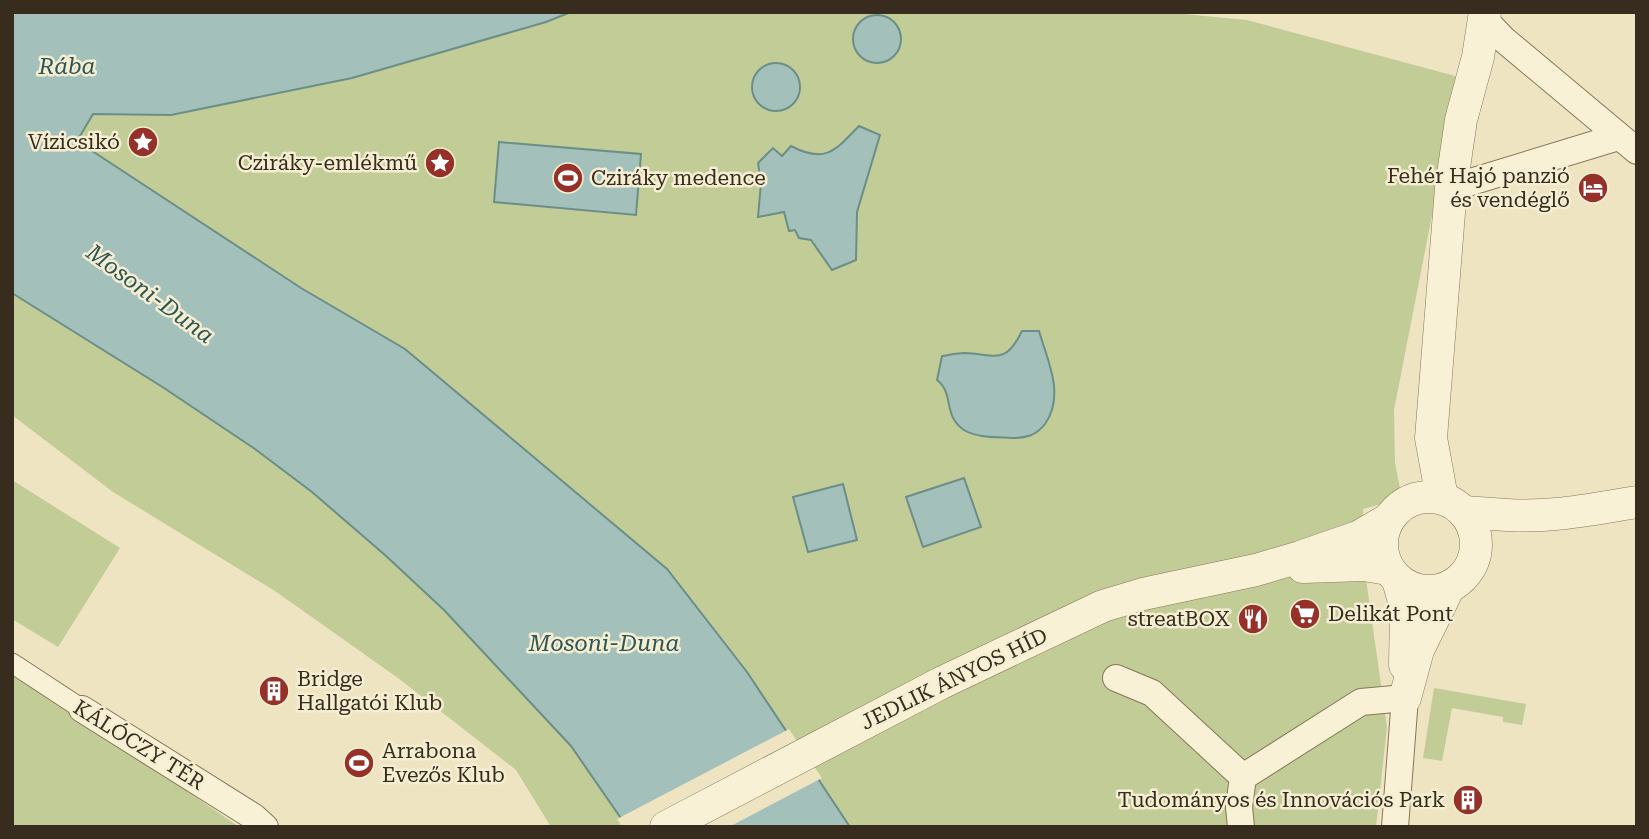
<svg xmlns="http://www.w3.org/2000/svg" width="1649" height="839" viewBox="0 0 1649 839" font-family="'Roboto Serif',serif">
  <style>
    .green { fill: #c1cc96 }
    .water { fill: #a4c0ba; stroke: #6b8e88; stroke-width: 2 }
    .pier { fill: #eee4c2 }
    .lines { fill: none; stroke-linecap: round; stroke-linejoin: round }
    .pedestrian-casing { stroke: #887659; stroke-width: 21 }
    .minor-casing { stroke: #887659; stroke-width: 28 }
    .tertiary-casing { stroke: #887659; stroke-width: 33 }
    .pedestrian { stroke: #f9f1d5; stroke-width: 19 }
    .minor { stroke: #f9f1d5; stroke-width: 26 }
    .tertiary { stroke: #f9f1d5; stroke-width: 32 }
    .labels { text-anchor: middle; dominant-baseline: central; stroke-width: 5; stroke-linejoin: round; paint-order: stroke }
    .poi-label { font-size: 21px; fill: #372c1d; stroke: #f5eed2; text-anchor: end }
    .street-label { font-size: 21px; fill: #372c1d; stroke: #f5eed2 }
    .water-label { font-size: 23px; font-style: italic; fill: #2d5657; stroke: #f5eed2 }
  </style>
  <rect width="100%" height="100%" fill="#eee4c2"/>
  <!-- green -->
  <g class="green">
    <path d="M 571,12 L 1162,12 L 1247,20 L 1459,77 L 1394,410 L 1395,463 L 1402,498 L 1363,509 L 1364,565 L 1387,727 L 1376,827 L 850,827 L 747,672 L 667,569 L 405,349 L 301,288 L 76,141 L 92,114 L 171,115 L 352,78 L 546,22 Z"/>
    <path d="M 12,293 L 164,388 L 255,449 L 312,492 L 386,555 L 444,610 L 571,746 L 627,827 L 551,827 L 516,770 L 398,678 L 275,591 L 113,492 L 12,415 Z"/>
    <path d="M 12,480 L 120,548 L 58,647 L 12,619 Z"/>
    <path d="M 12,675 L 151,766 L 239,827 L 12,827 Z"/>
    <path d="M 1434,688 L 1526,704 L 1522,725 L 1503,722 L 1503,717 L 1452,708 L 1442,761 L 1423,758 Z"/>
  </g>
  <!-- water -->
  <g class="water">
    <path d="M 12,12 L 571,12 L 546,22 L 352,78 L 171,115 L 93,114 L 77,141 L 301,288 L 405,349 L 667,569 L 747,672 L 850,827 L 627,827 L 571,746 L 444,610 L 385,555 L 312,492 L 255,449 L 164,388 L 12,293 Z"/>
    <circle cx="877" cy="39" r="24"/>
    <circle cx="776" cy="87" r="24"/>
    <path d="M 859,126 L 880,135 L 857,212 L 856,260 L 832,270 L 811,240 L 799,238 L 795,230 L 789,231 L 784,212 L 758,217 L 761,183 L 758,163 L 773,148 L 782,156 L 791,146 C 825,164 835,151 859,126 Z"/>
    <path d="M 499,142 L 641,154 L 636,215 L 494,202 Z"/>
    <path d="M 1022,331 L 1039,331 C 1048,362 1065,395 1045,424 C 1036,436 1025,438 1012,438 C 997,437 977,438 964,430 C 942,415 955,394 937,380 L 942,356 C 949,355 957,353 965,353 C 995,354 1005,366 1022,331 Z"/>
    <path d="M 964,478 L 981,527 L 923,547 L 906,497 Z"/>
    <path d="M 843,484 L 857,540 L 808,552 L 793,497 Z"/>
  </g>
  <!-- pier -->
  <path class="pier" d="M 789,729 L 822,778 L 729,827 L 622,827 L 617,819 Z"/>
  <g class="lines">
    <!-- pedestrian casing -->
    <g class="pedestrian-casing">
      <path id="pedestrian" d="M 12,663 L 82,709"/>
    </g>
    <!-- minor casing -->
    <g class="minor-casing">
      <g id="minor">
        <path d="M 1484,19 L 1503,39 L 1637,151"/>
        <path d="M 1451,188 L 1618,137"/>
        <path d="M 1116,678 L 1152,693 L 1243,777"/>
        <path d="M 82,709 L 254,817 L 265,827"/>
        <path d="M 1241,827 L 1239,807 L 1243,777 L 1361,702 L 1405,698 L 1395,827"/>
      </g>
    </g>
    <!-- tertiary casing -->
    <g class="tertiary-casing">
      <g id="tertiary">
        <circle cx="1429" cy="544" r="47"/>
        <path d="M 1442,498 L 1431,438 L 1451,188 L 1461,120 L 1478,57 L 1485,12"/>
        <path d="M 1464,512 C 1479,513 1493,514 1507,515 C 1551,518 1594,509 1637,502"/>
        <path d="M 1303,567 L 1364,565 L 1388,569"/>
        <path d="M 1398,580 L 1406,609 L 1405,665"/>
        <path d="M 1405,698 L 1418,650 L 1449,587"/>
        <path d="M 666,827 L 941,683 L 1103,606 L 1143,594 L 1256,570 L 1300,557 L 1358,537 L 1389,519"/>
      </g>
    </g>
    <!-- pedestrian -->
    <use href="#pedestrian" class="pedestrian"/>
    <!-- minor -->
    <use href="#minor" class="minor"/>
    <!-- tertiary -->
    <use href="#tertiary" class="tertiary"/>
  </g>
  <!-- icons -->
  <defs>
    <g id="sight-disc" transform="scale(1.575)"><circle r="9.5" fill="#963129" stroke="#f5eed2"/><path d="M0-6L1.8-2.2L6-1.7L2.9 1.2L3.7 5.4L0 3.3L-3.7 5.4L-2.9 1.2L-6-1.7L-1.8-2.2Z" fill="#fff"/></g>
    <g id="stadium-disc" transform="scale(1.575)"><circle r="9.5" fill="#963129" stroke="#f5eed2"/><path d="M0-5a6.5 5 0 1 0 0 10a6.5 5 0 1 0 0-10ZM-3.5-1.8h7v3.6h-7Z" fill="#fff"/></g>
    <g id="hotel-disc" transform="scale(1.575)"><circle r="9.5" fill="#963129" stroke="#f5eed2"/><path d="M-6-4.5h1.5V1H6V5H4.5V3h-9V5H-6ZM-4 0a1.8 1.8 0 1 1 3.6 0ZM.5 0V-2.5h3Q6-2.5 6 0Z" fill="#fff"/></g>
    <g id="supermarket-disc" transform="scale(1.575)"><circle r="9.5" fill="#963129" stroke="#f5eed2"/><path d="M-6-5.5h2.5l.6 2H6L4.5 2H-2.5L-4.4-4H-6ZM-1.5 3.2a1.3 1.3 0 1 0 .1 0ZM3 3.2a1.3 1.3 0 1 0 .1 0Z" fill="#fff"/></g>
    <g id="restaurant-disc" transform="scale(1.575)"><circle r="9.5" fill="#963129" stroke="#f5eed2"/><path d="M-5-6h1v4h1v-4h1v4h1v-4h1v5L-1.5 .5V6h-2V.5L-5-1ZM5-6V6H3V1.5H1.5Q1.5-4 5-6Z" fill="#fff"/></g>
    <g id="building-disc" transform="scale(1.575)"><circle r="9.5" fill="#963129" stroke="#f5eed2"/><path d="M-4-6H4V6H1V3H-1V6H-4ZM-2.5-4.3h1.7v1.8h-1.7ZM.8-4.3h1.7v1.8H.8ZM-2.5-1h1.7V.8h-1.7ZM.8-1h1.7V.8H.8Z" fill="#fff"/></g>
  </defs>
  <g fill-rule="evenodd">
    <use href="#sight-disc" x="143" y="142"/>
    <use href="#sight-disc" x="440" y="163"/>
    <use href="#stadium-disc" x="568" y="178"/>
    <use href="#hotel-disc" x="1593" y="188"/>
    <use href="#supermarket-disc" x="1305" y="614"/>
    <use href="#restaurant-disc" x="1253" y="619"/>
    <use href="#building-disc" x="274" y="691"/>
    <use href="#stadium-disc" x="359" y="763"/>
    <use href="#building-disc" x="1468" y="800"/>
  </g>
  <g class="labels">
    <!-- poi labels -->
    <g class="poi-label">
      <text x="120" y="142">Vízicsikó</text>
      <text x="417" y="163">Cziráky-emlékmű</text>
      <text x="1570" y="176">Fehér Hajó panzió<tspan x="1570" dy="24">és vendéglő</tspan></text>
      <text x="591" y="178" text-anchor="start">Cziráky medence</text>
      <text x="1328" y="614" text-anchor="start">Delikát Pont</text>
      <text x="1230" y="619">streatBOX</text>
      <text x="297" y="679" text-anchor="start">Bridge<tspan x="297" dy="24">Hallgatói Klub</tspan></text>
      <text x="382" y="751" text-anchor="start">Arrabona<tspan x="382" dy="24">Evezős Klub</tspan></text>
      <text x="1445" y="800">Tudományos és Innovációs Park</text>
    </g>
    <!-- street labels -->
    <g class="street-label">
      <text transform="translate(954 679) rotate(-26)">JEDLIK ÁNYOS HÍD</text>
      <text transform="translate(139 745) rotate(32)">KÁLÓCZY TÉR</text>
    </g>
    <!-- water labels -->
    <g class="water-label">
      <text x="67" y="66">Rába</text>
      <text transform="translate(150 294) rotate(36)">Mosoni-Duna</text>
      <text x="604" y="643">Mosoni-Duna</text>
    </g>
  </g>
  <!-- border -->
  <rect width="1649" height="839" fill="none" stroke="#372c1d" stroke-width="28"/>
</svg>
